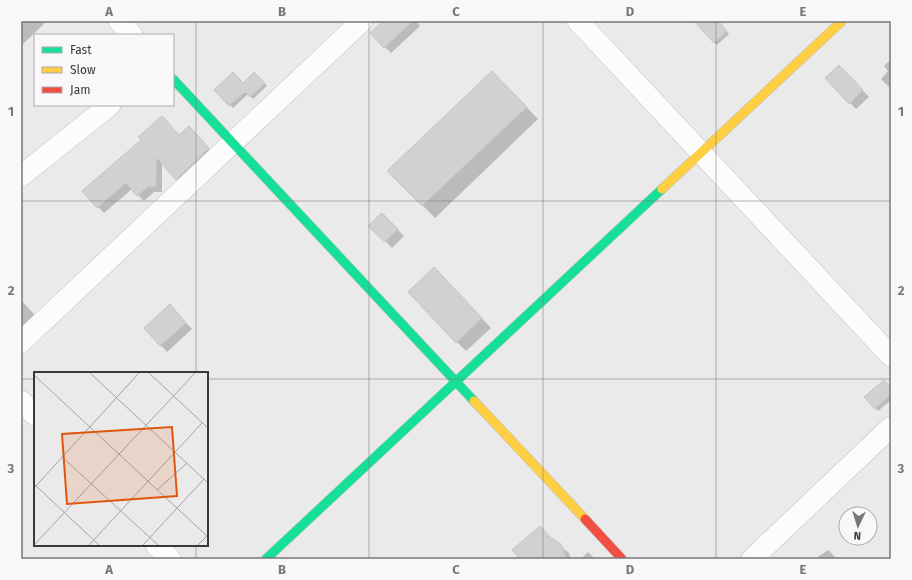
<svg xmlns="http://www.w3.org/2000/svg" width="912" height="580" viewBox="0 0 912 580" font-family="'Fira Sans',sans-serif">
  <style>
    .shadow { fill: #0003 }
    .building { fill: #d2d1d2; stroke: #c5c4c5 }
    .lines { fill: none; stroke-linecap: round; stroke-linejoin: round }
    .street-casing { stroke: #c1c0c1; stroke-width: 22 }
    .fast-casing { stroke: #c1c0c1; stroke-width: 10 }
    .slow-casing { stroke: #c1c0c1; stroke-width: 10 }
    .jam-casing { stroke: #c1c0c1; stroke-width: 10 }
    .street { stroke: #fcfcfc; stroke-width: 21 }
    .fast { stroke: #16e098; stroke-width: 9 }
    .slow { stroke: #ffcf43; stroke-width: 9 }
    .jam { stroke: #f24e42; stroke-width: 9 }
    .grid { fill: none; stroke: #787778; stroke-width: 1; stroke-opacity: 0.55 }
    .inset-road { fill: none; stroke: #a4a3a4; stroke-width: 1 }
    .view { fill: #df570e; fill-opacity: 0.15; stroke: #df570e; stroke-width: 2 }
    .inset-edge { fill: none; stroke: #3a393a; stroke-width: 2 }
    .neatline { fill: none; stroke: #787778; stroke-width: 1.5 }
    .grid-label { font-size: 13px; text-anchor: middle; font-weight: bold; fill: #787778 }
  </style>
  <rect width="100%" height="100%" fill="#ebeaeb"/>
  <!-- shadow -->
  <g class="shadow">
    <path d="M 21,21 L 47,21 L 21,46 Z"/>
    <path d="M 384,21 L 416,21 L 420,26 L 391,53 L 385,47 Z"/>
    <path d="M 705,21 L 717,21 L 729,34 L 717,45 L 700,26 Z"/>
    <path d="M 891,59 L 891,89 L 881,79 L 888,71 L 884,66 Z"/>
    <path d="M 839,66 L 869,97 L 856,109 L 826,78 Z"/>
    <path d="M 254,73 L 267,86 L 253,99 L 248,94 L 233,108 L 216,90 L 243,84 Z"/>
    <path d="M 504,84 L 538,119 L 435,218 L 389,171 Z"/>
    <path d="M 195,133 L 214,155 L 183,185 L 162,163 L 162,192 L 154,192 L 144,201 L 132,189 L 104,213 L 83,191 L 179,136 Z"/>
    <path d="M 382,214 L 404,236 L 392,248 L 370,226 Z"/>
    <path d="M 443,278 L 491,328 L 466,351 L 457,342 Z"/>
    <path d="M 22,301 L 42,323 L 21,344 L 21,302 Z"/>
    <path d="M 176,312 L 192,329 L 167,352 L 145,328 Z"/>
    <path d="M 891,389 L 891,400 L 878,411 L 866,397 Z"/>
    <path d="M 552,540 L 569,553 L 571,559 L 521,559 Z"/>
    <path d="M 828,550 L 837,559 L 815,559 Z"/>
    <path d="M 588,552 L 595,559 L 581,559 Z"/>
  </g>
  <!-- building -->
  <g class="building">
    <path d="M 383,21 L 413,21 L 384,48 L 370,33 Z"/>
    <path d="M 694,21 L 718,21 L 727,31 L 714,43 Z"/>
    <path d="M 839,65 L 863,90 L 849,104 L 825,78 Z"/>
    <path d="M 492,71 L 527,107 L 422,206 L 387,171 Z"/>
    <path d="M 233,72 L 243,83 L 254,72 L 265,83 L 250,97 L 245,92 L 229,106 L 214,90 Z"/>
    <path d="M 162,116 L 179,135 L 189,126 L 209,148 L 176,180 L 157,158 L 156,187 L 148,187 L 137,196 L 126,183 L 97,208 L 82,191 L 141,140 L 138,137 Z"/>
    <path d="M 382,213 L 398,229 L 385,242 L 368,226 Z"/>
    <path d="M 434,267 L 482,318 L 456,343 L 408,292 Z"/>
    <path d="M 170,304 L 186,323 L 160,346 L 144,328 Z"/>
    <path d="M 884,380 L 891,388 L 891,394 L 875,409 L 864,397 Z"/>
    <path d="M 540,526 L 551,538 L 561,544 L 567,559 L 520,559 L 512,550 Z"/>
  </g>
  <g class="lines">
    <!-- street casing -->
    <g class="street-casing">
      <g id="street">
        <path d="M 119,21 L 132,35"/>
        <path d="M 578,21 L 891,356"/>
        <path d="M 21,176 L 110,105"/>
        <path d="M 21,342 L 362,21"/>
        <path d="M 21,401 L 35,415"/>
        <path d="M 156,545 L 170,559"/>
        <path d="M 752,559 L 891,427"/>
      </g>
    </g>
    <!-- fast casing -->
    <g class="fast-casing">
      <g id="fast">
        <path d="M 173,79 L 474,401"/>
        <path d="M 266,559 L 662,189"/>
      </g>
    </g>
    <!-- slow casing -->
    <g class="slow-casing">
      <g id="slow">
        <path d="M 662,189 L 842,21"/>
        <path d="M 474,401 L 585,519"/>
      </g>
    </g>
    <!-- jam casing -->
    <g class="jam-casing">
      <path id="jam" d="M 585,519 L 622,559"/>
    </g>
    <!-- street -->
    <use href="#street" class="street"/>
    <!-- fast -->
    <use href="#fast" class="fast"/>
    <!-- slow -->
    <use href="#slow" class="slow"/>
    <!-- jam -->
    <use href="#jam" class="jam"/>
  </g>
  <!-- grid -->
  <path class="grid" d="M 196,21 L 196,373M 369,21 L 369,559M 543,21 L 543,559M 716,21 L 716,559M 21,201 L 891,201M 21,379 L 35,379M 207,379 L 891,379M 196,545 L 196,559"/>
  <!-- overview -->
  <g transform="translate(34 372)">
    <rect width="174" height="174" fill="#ebeaeb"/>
    <path class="inset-road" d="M 56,1 L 174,111M 115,1 L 174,56M 0,3 L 174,165M 28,85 L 124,173M 0,112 L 65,173M 0,116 L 105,1M 123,118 L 153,91M 0,173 L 161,1M 55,173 L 168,51M 109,173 L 170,107M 164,173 L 174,163"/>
    <path class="view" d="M 138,55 L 143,124 L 33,132 L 28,62 Z"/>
    <rect width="174" height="174" class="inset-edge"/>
  </g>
  <!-- border -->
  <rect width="912" height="580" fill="none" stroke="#f9f7fa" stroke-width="44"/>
  <!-- legend -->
  <rect x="34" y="34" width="140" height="72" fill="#f9f7fa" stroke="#adabad"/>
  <rect x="42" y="47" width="20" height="6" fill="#16e098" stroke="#adabad"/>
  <text x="70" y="54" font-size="12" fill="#3a393a">Fast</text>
  <rect x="42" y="67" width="20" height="6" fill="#ffcf43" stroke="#adabad"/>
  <text x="70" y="74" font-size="12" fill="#3a393a">Slow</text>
  <rect x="42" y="87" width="20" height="6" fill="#f24e42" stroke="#adabad"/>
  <text x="70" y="94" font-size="12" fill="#3a393a">Jam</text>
  <!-- north arrow -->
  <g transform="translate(858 526) rotate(184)"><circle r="19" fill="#f9f7fa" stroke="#adabad"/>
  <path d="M0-3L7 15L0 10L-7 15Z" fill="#787778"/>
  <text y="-6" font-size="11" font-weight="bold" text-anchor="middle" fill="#3a393a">N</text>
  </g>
  <rect x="22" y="22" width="868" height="536" class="neatline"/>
  <g class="grid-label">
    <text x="109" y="16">A</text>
    <text x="282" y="16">B</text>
    <text x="456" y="16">C</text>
    <text x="630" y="16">D</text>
    <text x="803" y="16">E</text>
    <text x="11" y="116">1</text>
    <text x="901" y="116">1</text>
    <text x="11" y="295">2</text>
    <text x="901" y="295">2</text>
    <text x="11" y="473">3</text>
    <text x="901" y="473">3</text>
    <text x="109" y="574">A</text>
    <text x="282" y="574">B</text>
    <text x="456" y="574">C</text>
    <text x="630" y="574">D</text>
    <text x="803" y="574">E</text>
  </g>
</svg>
